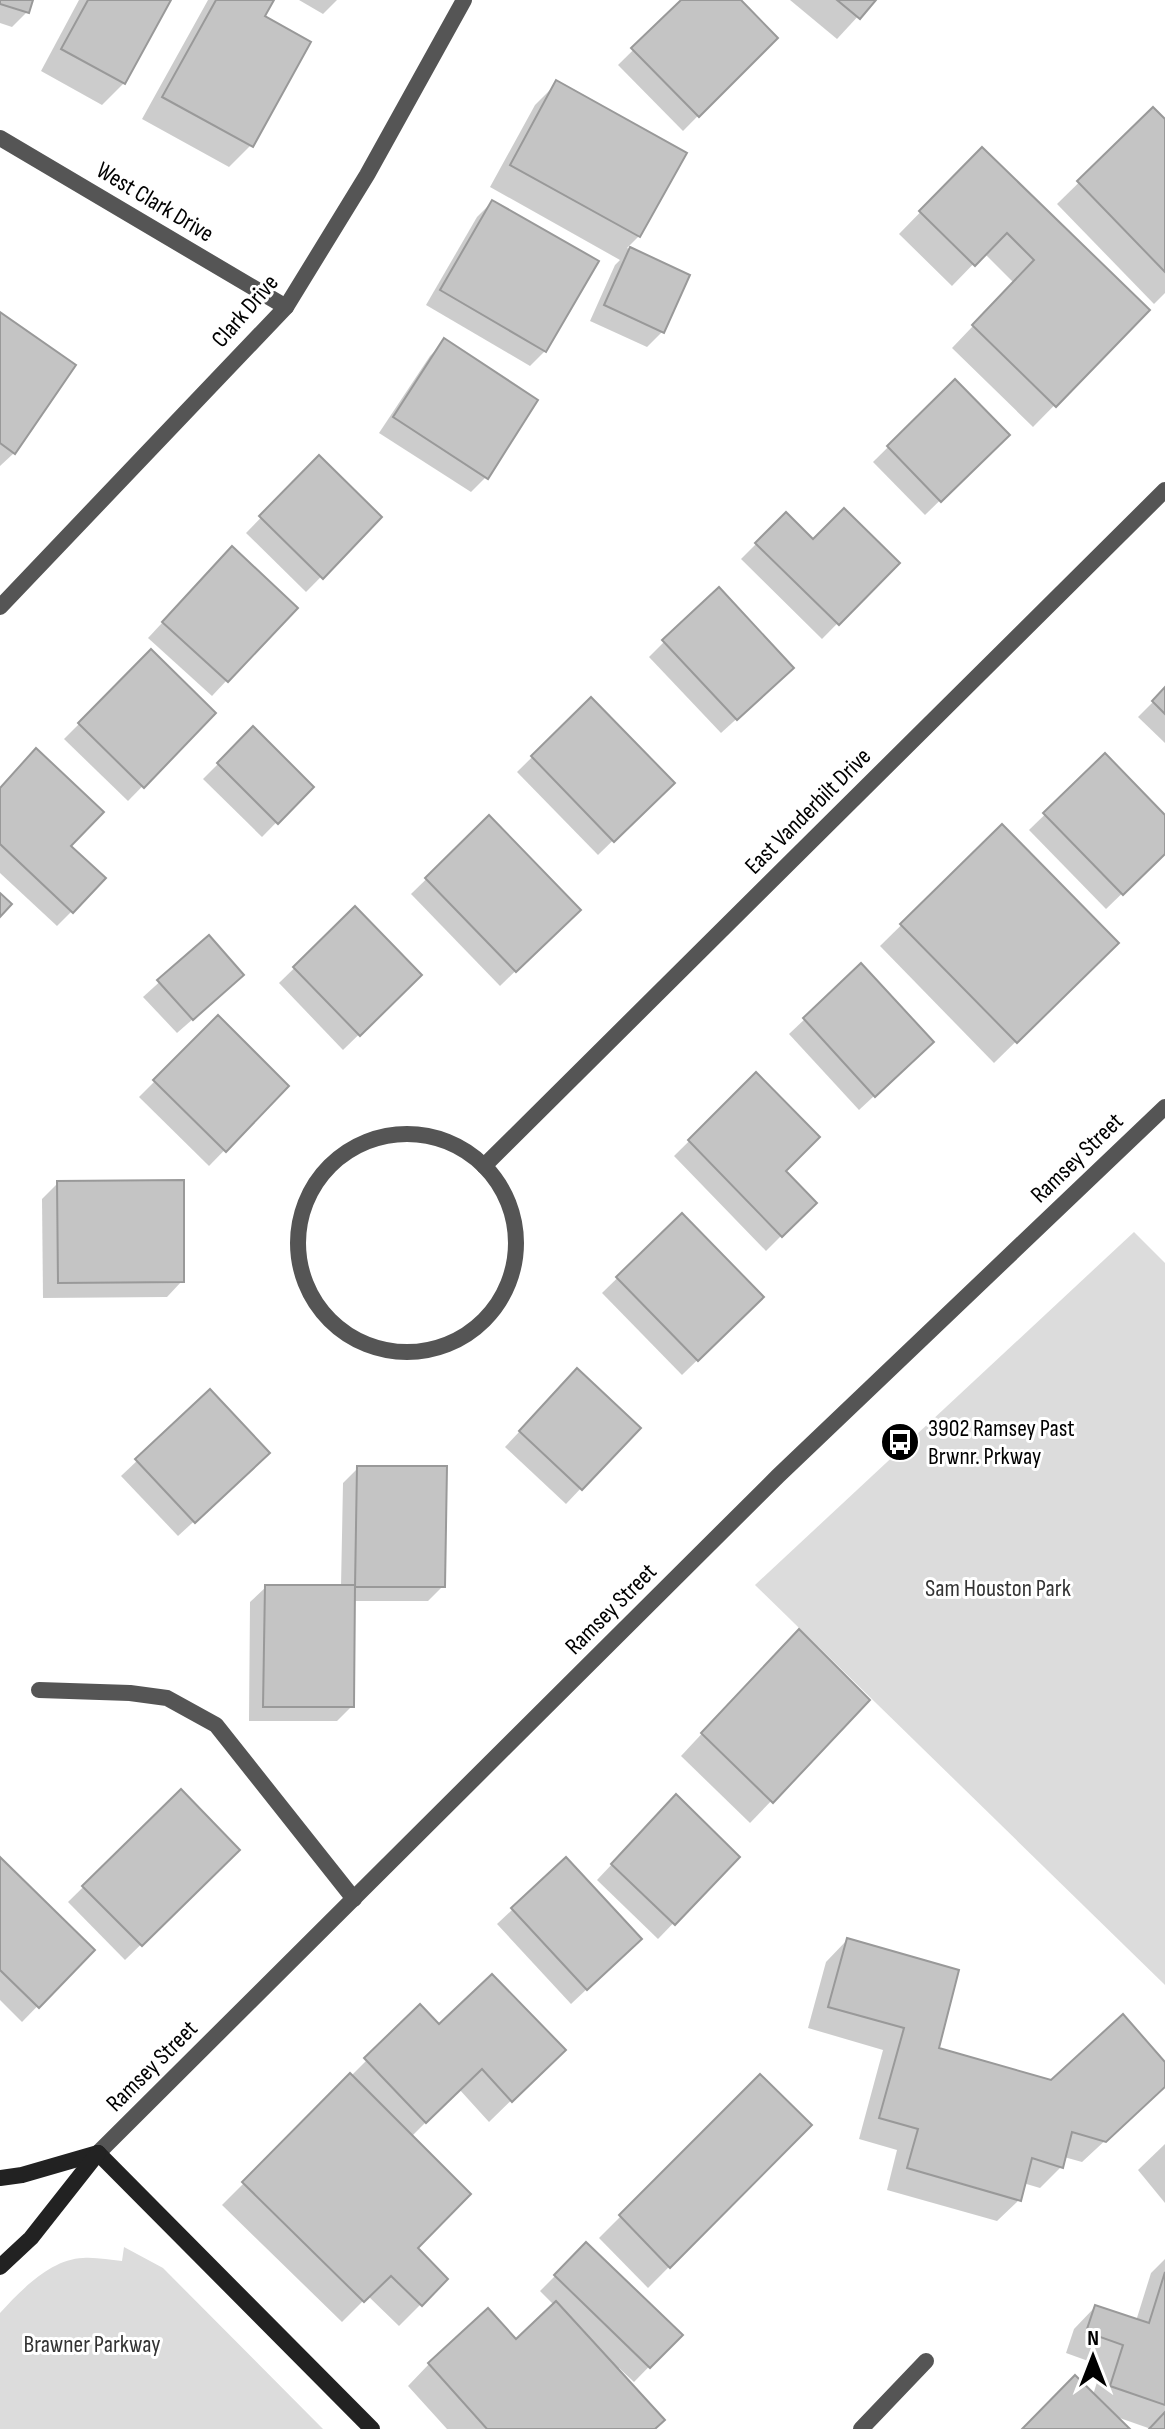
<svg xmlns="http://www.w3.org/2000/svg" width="1165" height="2429" viewBox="0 0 1165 2429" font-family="'Sofia Sans Condensed',sans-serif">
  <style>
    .green { fill: #dcdcdc }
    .shadow { fill: #0003 }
    .building { fill: #c4c4c4; stroke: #999; stroke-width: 2 }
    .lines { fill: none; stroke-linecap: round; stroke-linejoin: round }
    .lane { stroke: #555; stroke-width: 16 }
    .street { stroke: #555; stroke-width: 16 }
    .secondary { stroke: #222; stroke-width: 16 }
    .labels { text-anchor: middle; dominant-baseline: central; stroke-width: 6; stroke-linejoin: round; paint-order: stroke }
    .street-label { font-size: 24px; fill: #000; stroke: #fff }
    .poi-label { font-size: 24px; fill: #000; stroke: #fff; text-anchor: start }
    .park-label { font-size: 24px; fill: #333; stroke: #fff }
  </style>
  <rect width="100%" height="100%" fill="#fff"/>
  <!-- green -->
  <g class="green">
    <path d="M 1134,1232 L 1165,1263 L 1165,1985 L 755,1585 Z"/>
    <path d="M 124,2247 L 163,2268 L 323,2429 L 0,2429 L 0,2313 C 21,2290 51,2259 83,2258 C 96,2257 109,2260 122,2261 Z"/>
  </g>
  <!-- shadow -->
  <g class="shadow">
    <path d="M 0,0 L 31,0 L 27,12 L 12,27 L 0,23 Z"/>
    <path d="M 79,0 L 169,0 L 124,83 L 102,105 L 41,71 Z"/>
    <path d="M 208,0 L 272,0 L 262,17 L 251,145 L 229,167 L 142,119 Z"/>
    <path d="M 299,0 L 337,0 L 323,14 Z"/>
    <path d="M 684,0 L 738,0 L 775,38 L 683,131 L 618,65 Z"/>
    <path d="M 790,0 L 873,0 L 837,39 Z"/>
    <path d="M 557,83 L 639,236 L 627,248 L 687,276 L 662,332 L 647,347 L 590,321 L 615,265 L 620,260 L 490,187 L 535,105 Z"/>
    <path d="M 1153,110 L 1165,122 L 1165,293 L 1154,304 L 1057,204 Z"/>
    <path d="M 982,149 L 1148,310 L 1033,427 L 952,348 L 1014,283 L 984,253 L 952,286 L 899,234 Z"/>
    <path d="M 492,202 L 545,351 L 530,366 L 426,305 L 477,217 Z"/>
    <path d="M 0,314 L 14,453 L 0,466 Z"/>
    <path d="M 445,341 L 486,477 L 471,492 L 379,433 L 430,356 Z"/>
    <path d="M 955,381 L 1007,435 L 925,515 L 873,462 Z"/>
    <path d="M 319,458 L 380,517 L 306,592 L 246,533 Z"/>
    <path d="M 786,514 L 813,542 L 897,563 L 822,639 L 741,559 Z"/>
    <path d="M 217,564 L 295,608 L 212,696 L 148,638 Z"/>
    <path d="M 664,642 L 776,683 L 721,733 L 649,657 Z"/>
    <path d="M 151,652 L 213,714 L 128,801 L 64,739 Z"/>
    <path d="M 1165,690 L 1165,743 L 1138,717 Z"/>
    <path d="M 590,700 L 672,783 L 598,855 L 517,772 Z"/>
    <path d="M 253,729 L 311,787 L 262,837 L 203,779 Z"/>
    <path d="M 1105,756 L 1165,818 L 1165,852 L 1106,909 L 1029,830 Z"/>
    <path d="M 0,789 L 69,847 L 72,911 L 57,926 L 0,873 Z"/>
    <path d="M 489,818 L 578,910 L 500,986 L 411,894 Z"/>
    <path d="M 1002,826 L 1116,943 L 994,1063 L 880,946 Z"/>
    <path d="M 355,909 L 420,975 L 343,1050 L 279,983 Z"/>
    <path d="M 208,938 L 226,990 L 177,1033 L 143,997 Z"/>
    <path d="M 861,966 L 916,1057 L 859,1110 L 789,1034 Z"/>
    <path d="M 218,1018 L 287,1086 L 209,1166 L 139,1097 Z"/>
    <path d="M 756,1075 L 783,1171 L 814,1203 L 766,1251 L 674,1156 Z"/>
    <path d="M 58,1183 L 182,1281 L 167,1297 L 43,1298 L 42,1199 Z"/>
    <path d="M 682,1215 L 762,1297 L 682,1375 L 602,1293 Z"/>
    <path d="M 562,1386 L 638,1428 L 566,1504 L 505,1447 Z"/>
    <path d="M 210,1392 L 252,1468 L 178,1536 L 121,1476 Z"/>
    <path d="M 358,1468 L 443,1586 L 428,1601 L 353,1601 L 352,1706 L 337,1721 L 249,1721 L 250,1602 L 266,1587 L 341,1587 L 343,1483 Z"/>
    <path d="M 777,1653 L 868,1700 L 750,1823 L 681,1756 Z"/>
    <path d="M 181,1791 L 238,1850 L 125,1960 L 68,1902 Z"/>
    <path d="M 661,1812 L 737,1857 L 658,1939 L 597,1880 Z"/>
    <path d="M 566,1859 L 624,1954 L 571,2004 L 497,1924 Z"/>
    <path d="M 0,1860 L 92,1950 L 22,2022 L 0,2000 Z"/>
    <path d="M 847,1940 L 937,2050 L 1051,2083 L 1165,2065 L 1165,2085 L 1082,2162 L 1064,2157 L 1061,2167 L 1040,2188 L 1023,2183 L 1019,2200 L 997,2221 L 887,2190 L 897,2150 L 859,2139 L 883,2050 L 808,2028 L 826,1962 Z"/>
    <path d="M 420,2007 L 439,2027 L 563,2050 L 489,2122 L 459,2089 L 411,2137 L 415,2248 L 446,2279 L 399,2326 L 368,2296 L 342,2322 L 222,2205 Z"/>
    <path d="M 760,2077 L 810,2125 L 648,2288 L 599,2238 Z"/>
    <path d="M 1165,2144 L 1165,2203 L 1138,2170 Z"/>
    <path d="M 586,2245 L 680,2335 L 634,2382 L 619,2368 L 617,2370 L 653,2429 L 447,2429 L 408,2386 L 429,2364 L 516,2342 L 555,2306 L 540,2291 Z"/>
    <path d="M 1165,2259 L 1165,2429 L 1151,2429 L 1114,2416 L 1128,2429 L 1025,2429 L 1093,2395 L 1102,2366 L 1066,2353 L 1074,2329 L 1095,2307 L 1136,2321 L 1151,2273 Z"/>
  </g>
  <!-- building -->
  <g class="building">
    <path d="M 0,0 L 33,0 L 29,13 L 0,4 Z"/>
    <path d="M 88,0 L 171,0 L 125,84 L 61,49 Z"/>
    <path d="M 216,0 L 274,0 L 265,16 L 311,42 L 253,147 L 162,97 Z"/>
    <path d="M 681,0 L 741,0 L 778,38 L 699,117 L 631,48 Z"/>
    <path d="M 837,0 L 876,0 L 860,19 Z"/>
    <path d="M 556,80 L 687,153 L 640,237 L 510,165 Z"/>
    <path d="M 1153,107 L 1165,119 L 1165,272 L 1077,181 Z"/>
    <path d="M 982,147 L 1150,310 L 1056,407 L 972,325 L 1034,260 L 1007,233 L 975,266 L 919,211 Z"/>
    <path d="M 492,200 L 599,261 L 546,352 L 440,290 Z"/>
    <path d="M 630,247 L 690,275 L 664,333 L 604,305 Z"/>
    <path d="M 0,312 L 76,365 L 15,454 L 0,443 Z"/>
    <path d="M 444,338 L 538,400 L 488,479 L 393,417 Z"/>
    <path d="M 955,379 L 1010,435 L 941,502 L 887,446 Z"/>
    <path d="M 319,455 L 382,517 L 323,579 L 259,516 Z"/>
    <path d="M 844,508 L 900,563 L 839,625 L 755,543 L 786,512 L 813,539 Z"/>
    <path d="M 232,546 L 298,608 L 228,682 L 162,622 Z"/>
    <path d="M 719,587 L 794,668 L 737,720 L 662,640 Z"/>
    <path d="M 151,649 L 216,713 L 144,788 L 78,723 Z"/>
    <path d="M 1165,687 L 1165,714 L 1152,701 Z"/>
    <path d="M 591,697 L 675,783 L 614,842 L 531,756 Z"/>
    <path d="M 253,726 L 314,787 L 278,824 L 217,763 Z"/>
    <path d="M 36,748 L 104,812 L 71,846 L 106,878 L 73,913 L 0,844 L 0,788 Z"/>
    <path d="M 1105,753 L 1165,815 L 1165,854 L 1123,895 L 1043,813 Z"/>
    <path d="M 489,815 L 581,910 L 516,972 L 425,878 Z"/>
    <path d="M 1002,824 L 1119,943 L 1017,1043 L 900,924 Z"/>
    <path d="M 0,893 L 12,904 L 0,917 Z"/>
    <path d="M 355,906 L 422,975 L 360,1036 L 293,967 Z"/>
    <path d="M 209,935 L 244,975 L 193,1020 L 157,980 Z"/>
    <path d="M 861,963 L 934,1042 L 875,1097 L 803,1018 Z"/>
    <path d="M 218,1015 L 289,1086 L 226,1152 L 153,1080 Z"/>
    <path d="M 756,1072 L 820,1137 L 786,1171 L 817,1203 L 782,1237 L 688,1140 Z"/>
    <path d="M 184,1180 L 184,1282 L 58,1283 L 57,1181 Z"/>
    <path d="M 682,1213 L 764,1297 L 698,1361 L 616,1277 Z"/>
    <path d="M 577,1368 L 641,1428 L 582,1490 L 519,1431 Z"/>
    <path d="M 210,1389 L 270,1453 L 195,1523 L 135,1459 Z"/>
    <path d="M 357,1466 L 447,1466 L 445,1587 L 355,1587 Z"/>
    <path d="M 265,1585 L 355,1585 L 354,1707 L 263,1707 Z"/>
    <path d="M 799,1629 L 870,1700 L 773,1803 L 701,1733 Z"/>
    <path d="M 181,1789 L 240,1850 L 142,1946 L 82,1886 Z"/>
    <path d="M 676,1794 L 740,1857 L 675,1925 L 611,1864 Z"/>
    <path d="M 0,1857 L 95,1950 L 39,2008 L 0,1970 Z"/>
    <path d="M 566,1857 L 642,1939 L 587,1990 L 511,1908 Z"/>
    <path d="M 847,1938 L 959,1970 L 939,2048 L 1051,2080 L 1123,2014 L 1165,2062 L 1165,2087 L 1106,2142 L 1072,2132 L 1063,2168 L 1032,2158 L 1021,2201 L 907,2168 L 918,2129 L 879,2118 L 904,2028 L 828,2007 Z"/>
    <path d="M 492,1974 L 566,2050 L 512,2102 L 482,2069 L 426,2123 L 364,2058 L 420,2004 L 439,2024 Z"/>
    <path d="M 350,2073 L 471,2194 L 418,2248 L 448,2279 L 422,2306 L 391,2276 L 364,2302 L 242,2182 Z"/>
    <path d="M 760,2074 L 812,2125 L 670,2268 L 619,2215 Z"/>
    <path d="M 586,2242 L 683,2335 L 650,2368 L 554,2275 Z"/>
    <path d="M 1165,2272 L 1165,2405 L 1110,2386 L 1123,2345 L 1086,2332 L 1095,2305 L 1149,2323 Z"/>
    <path d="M 556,2301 L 665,2420 L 655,2429 L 487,2429 L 428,2363 L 488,2308 L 516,2339 Z"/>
    <path d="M 1075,2375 L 1130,2429 L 1022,2429 Z"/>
    <path d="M 1165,2412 L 1165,2429 L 1149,2429 Z"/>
  </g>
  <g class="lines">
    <!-- lane -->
    <path class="lane" d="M 39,1690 L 130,1693 L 167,1698 L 216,1725 L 354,1899"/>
    <!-- street -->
    <g class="street">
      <path d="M 0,138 L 286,307"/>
      <path d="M 0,607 L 286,307 L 367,175 L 464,0"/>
      <circle cx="407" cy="1243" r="109"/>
      <path d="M 484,1166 L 1165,490"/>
      <path d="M 98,2153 L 778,1476 L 1165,1107"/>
      <path d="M 861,2429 L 926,2361"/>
    </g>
    <!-- secondary -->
    <g class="secondary">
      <path d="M 98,2153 L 372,2429"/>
      <path d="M 0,2178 L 22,2175 L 98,2153"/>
      <path d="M 0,2267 L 31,2238 L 98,2153"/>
    </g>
  </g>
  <!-- icons -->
  <defs>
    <g id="bus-disc" transform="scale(2)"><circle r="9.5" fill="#000" stroke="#fff"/><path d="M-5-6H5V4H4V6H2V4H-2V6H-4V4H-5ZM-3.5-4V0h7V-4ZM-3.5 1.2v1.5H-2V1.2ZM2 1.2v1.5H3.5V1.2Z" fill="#fff"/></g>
  </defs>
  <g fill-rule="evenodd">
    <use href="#bus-disc" x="900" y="1442"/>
  </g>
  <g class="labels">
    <!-- street labels -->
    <g class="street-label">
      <text transform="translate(155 202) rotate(31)">West Clark Drive</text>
      <text transform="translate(245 311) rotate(-49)">Clark Drive</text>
      <text transform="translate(808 811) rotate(-45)">East Vanderbilt Drive</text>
      <text transform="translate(1077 1158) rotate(-44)">Ramsey Street</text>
      <text transform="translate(611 1609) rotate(-45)">Ramsey Street</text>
      <text transform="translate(152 2066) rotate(-45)">Ramsey Street</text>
    </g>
    <!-- poi labels -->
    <g class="poi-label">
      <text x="928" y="1428">3902 Ramsey Past<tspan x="928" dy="28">Brwnr. Prkway</tspan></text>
    </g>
    <!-- park labels -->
    <g class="park-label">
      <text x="998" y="1588">Sam Houston Park</text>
      <text x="92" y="2344">Brawner Parkway</text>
    </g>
  </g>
  <!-- north arrow -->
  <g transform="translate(1093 2357)" stroke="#ffffff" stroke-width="6" paint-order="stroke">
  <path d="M0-6L14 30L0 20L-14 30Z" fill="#000000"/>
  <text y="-12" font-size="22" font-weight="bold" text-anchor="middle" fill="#000000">N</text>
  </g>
</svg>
